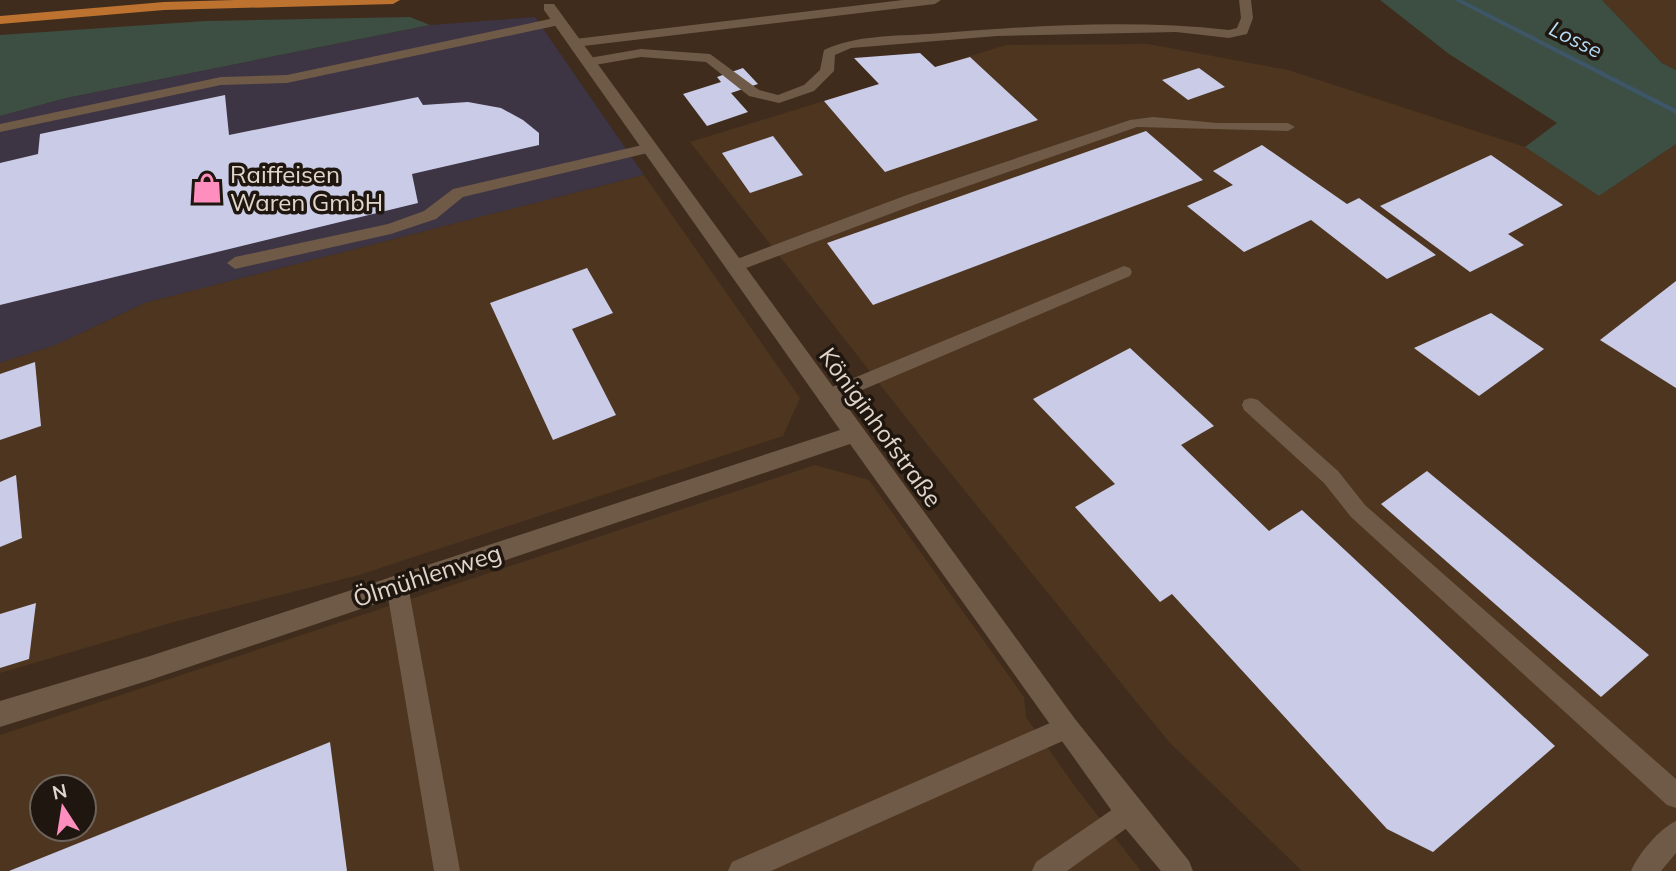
<svg xmlns="http://www.w3.org/2000/svg" width="1676" height="871" viewBox="0 0 1676 871" font-family="Mulish,sans-serif">
  <style>
    .commercial { fill: #3d3444 }
    .built { fill: #4d351f; fill-rule: evenodd }
    .green { fill: #3d4e42 }
    .lines { fill: none; stroke-linecap: round; stroke-linejoin: round }
    .stream { fill: #3d5668; fill-rule: evenodd }
    .building { fill: #cacbe7 }
    .lane { fill: #6f5a48; fill-rule: evenodd }
    .street { fill: #6f5a48; fill-rule: evenodd }
    .primary { fill: #bd722f; fill-rule: evenodd }
    .labels { text-anchor: middle; dominant-baseline: central; stroke-width: 7; stroke-linejoin: round; paint-order: stroke }
    .far-water-label { font-size: 21px; font-style: italic; fill: #b4dcf8; stroke: #1f170f }
    .poi-label { font-size: 24px; fill: #e2d6cc; stroke: #1f170f; text-anchor: start }
    .street-label { font-size: 24px; fill: #e2d6cc; stroke: #1f170f }
  </style>
  <rect width="100%" height="100%" fill="#3f2c1c"/>
  <!-- commercial -->
  <path class="commercial" d="M 535,17 L 644,175 L 145,303 L 56,345 L 0,363 L 0,116 L 66,98 L 430,25 Z"/>
  <!-- built -->
  <g class="built">
    <path d="M 1602,0 L 1676,0 L 1676,70 L 1662,63 Z"/>
    <path d="M 1148,44 L 1288,70 L 1525,147 L 1599,196 L 1676,144 L 1676,871 L 1302,871 L 1169,742 L 926,443 L 690,142 L 1006,45 Z"/>
    <path d="M 644,175 L 800,398 L 783,436 L 359,575 L 174,622 L 0,673 L 0,363 L 56,345 L 145,303 Z"/>
    <path d="M 815,465 L 869,480 L 1024,697 L 1026,717 L 1074,785 L 1141,871 L 0,871 L 0,735 ZM 42,787 L 84,787 L 84,829 L 42,829 Z"/>
  </g>
  <!-- green -->
  <g class="green">
    <path d="M 1380,0 L 1602,0 L 1662,63 L 1676,70 L 1676,144 L 1599,196 L 1525,147 L 1557,123 L 1449,54 Z"/>
    <path d="M 410,17 L 430,25 L 66,98 L 0,116 L 0,35 L 205,21 Z"/>
  </g>
  <g class="lines">
    <!-- stream -->
    <path class="stream" d="M 1454,0 L 1462,0 L 1676,109 L 1676,114 Z"/>
  </g>
  <!-- building -->
  <g class="building">
    <path d="M 920,53 L 935,67 L 970,57 L 1038,120 L 885,172 L 824,101 L 879,84 L 854,58 Z"/>
    <path d="M 743,68 L 758,84 L 731,93 L 748,112 L 707,126 L 683,94 L 721,82 L 717,77 Z"/>
    <path d="M 1199,68 L 1225,87 L 1188,100 L 1162,80 Z"/>
    <path d="M 225,95 L 229,135 L 418,97 L 423,105 L 468,102 L 501,108 L 523,120 L 539,133 L 539,145 L 412,174 L 418,203 L 0,305 L 0,163 L 38,154 L 40,134 Z"/>
    <path d="M 1146,131 L 1203,180 L 873,305 L 827,243 Z"/>
    <path d="M 773,136 L 803,175 L 750,193 L 722,153 Z"/>
    <path d="M 1262,145 L 1347,204 L 1359,198 L 1436,255 L 1387,279 L 1311,220 L 1244,252 L 1187,206 L 1233,185 L 1213,171 Z"/>
    <path d="M 1491,155 L 1563,205 L 1508,234 L 1524,245 L 1470,272 L 1380,206 Z"/>
    <path d="M 587,268 L 613,313 L 572,329 L 616,415 L 553,440 L 490,303 Z"/>
    <path d="M 1676,281 L 1676,388 L 1600,340 Z"/>
    <path d="M 1491,313 L 1544,349 L 1479,396 L 1414,348 Z"/>
    <path d="M 1130,348 L 1214,426 L 1181,445 L 1269,531 L 1302,510 L 1555,746 L 1433,852 L 1387,829 L 1172,594 L 1160,602 L 1075,507 L 1115,484 L 1033,399 Z"/>
    <path d="M 35,362 L 41,426 L 0,440 L 0,374 Z"/>
    <path d="M 1427,471 L 1649,655 L 1601,697 L 1381,504 Z"/>
    <path d="M 16,475 L 22,538 L 0,547 L 0,482 Z"/>
    <path d="M 36,603 L 29,659 L 0,668 L 0,614 Z"/>
    <path d="M 330,742 L 347,871 L 9,871 Z"/>
  </g>
  <g class="lines">
    <!-- lane -->
    <g class="lane">
      <path d="M 903,0 L 941,0 L 935,4 L 575,47 L 568,43 L 575,39 Z"/>
      <path d="M 1239,0 L 1251,0 L 1253,18 L 1247,34 L 1229,38 L 1176,32 L 997,36 L 851,48 L 835,55 L 834,71 L 814,91 L 779,103 L 749,96 L 706,62 L 641,57 L 589,66 L 582,62 L 589,58 L 641,49 L 710,54 L 759,90 L 778,95 L 804,85 L 820,70 L 824,50 C 857,35 894,36 929,34 C 1028,26 1130,19 1229,30 L 1237,28 L 1241,18 Z"/>
      <path d="M 559,17 L 564,18 L 564,24 L 287,83 L 221,85 L 0,132 L 0,124 L 221,77 L 287,75 Z"/>
      <path d="M 1153,117 L 1217,123 L 1288,123 L 1295,127 L 1288,131 L 1137,127 L 919,203 L 741,270 L 735,272 L 727,266 L 729,262 L 907,195 L 1130,120 Z"/>
      <path d="M 651,143 L 656,145 L 656,151 L 463,197 L 436,219 L 391,234 L 235,269 L 227,263 L 235,257 L 388,224 L 424,211 L 453,189 Z"/>
      <path d="M 1124,266 L 1130,268 L 1132,272 L 1130,276 L 834,402 L 820,402 L 818,397 L 820,392 Z"/>
      <path d="M 1251,398 L 1258,400 L 1338,471 L 1365,505 L 1676,779 L 1676,808 L 1667,805 L 1351,517 L 1324,483 L 1244,410 L 1242,405 L 1244,400 Z"/>
      <path d="M 397,575 L 405,578 L 408,585 L 460,871 L 434,871 L 386,585 L 389,578 Z"/>
      <path d="M 1066,716 L 1074,720 L 1078,728 L 1074,736 L 771,871 L 728,871 L 732,862 Z"/>
      <path d="M 1129,798 L 1138,802 L 1142,811 L 1138,820 L 1067,871 L 1032,871 L 1036,862 Z"/>
      <path d="M 1676,821 L 1676,853 L 1661,871 L 1631,871 C 1638,854 1659,829 1676,821 Z"/>
    </g>
    <!-- street -->
    <path class="street" d="M 544,4 L 554,4 L 1075,719 L 1189,861 L 1193,871 L 1161,871 L 1119,821 L 850,444 L 150,680 L 0,727 L 0,701 L 150,656 L 840,430 L 544,10 Z"/>
    <!-- primary -->
    <path class="primary" d="M 235,0 L 400,0 L 393,4 L 164,10 L 0,24 L 0,16 L 164,2 Z"/>
  </g>
  <!-- icons -->
  <defs>
    <g id="shop-bare" transform="scale(2.415)"><path d="M-5-2.5h2.3a2.7 3.5 0 0 1 5.4 0H5L5.5 6h-11ZM-1.5-2.5h3a1.5 2.3 0 0 0-3 0Z" fill="#fe8ebd" stroke="#1f170f" stroke-width="2.5" paint-order="stroke"/></g>
  </defs>
  <g fill-rule="evenodd">
    <use href="#shop-bare" x="207" y="188"/>
  </g>
  <g class="labels">
    <!-- far-water labels -->
    <g class="far-water-label">
      <text transform="translate(1576 39) rotate(27)">Losse</text>
    </g>
    <!-- poi labels -->
    <g class="poi-label">
      <text x="230" y="174">Raiffeisen<tspan x="230" dy="28">Waren GmbH</tspan></text>
    </g>
    <!-- street labels -->
    <g class="street-label">
      <text transform="translate(881 427) rotate(54)">Königinhofstraße</text>
      <text transform="translate(427 575) rotate(-18)">Ölmühlenweg</text>
    </g>
  </g>
  <!-- north arrow -->
  <g transform="translate(63 808) rotate(348)"><circle r="33" fill="#1f170f" stroke="#6d635b" stroke-width="2"/>
  <path d="M0-5L12 26L0 18L-12 26Z" fill="#fe8ebd"/>
  <text y="-10" font-size="19" font-weight="bold" text-anchor="middle" fill="#e2d6cc">N</text>
  </g>
</svg>
